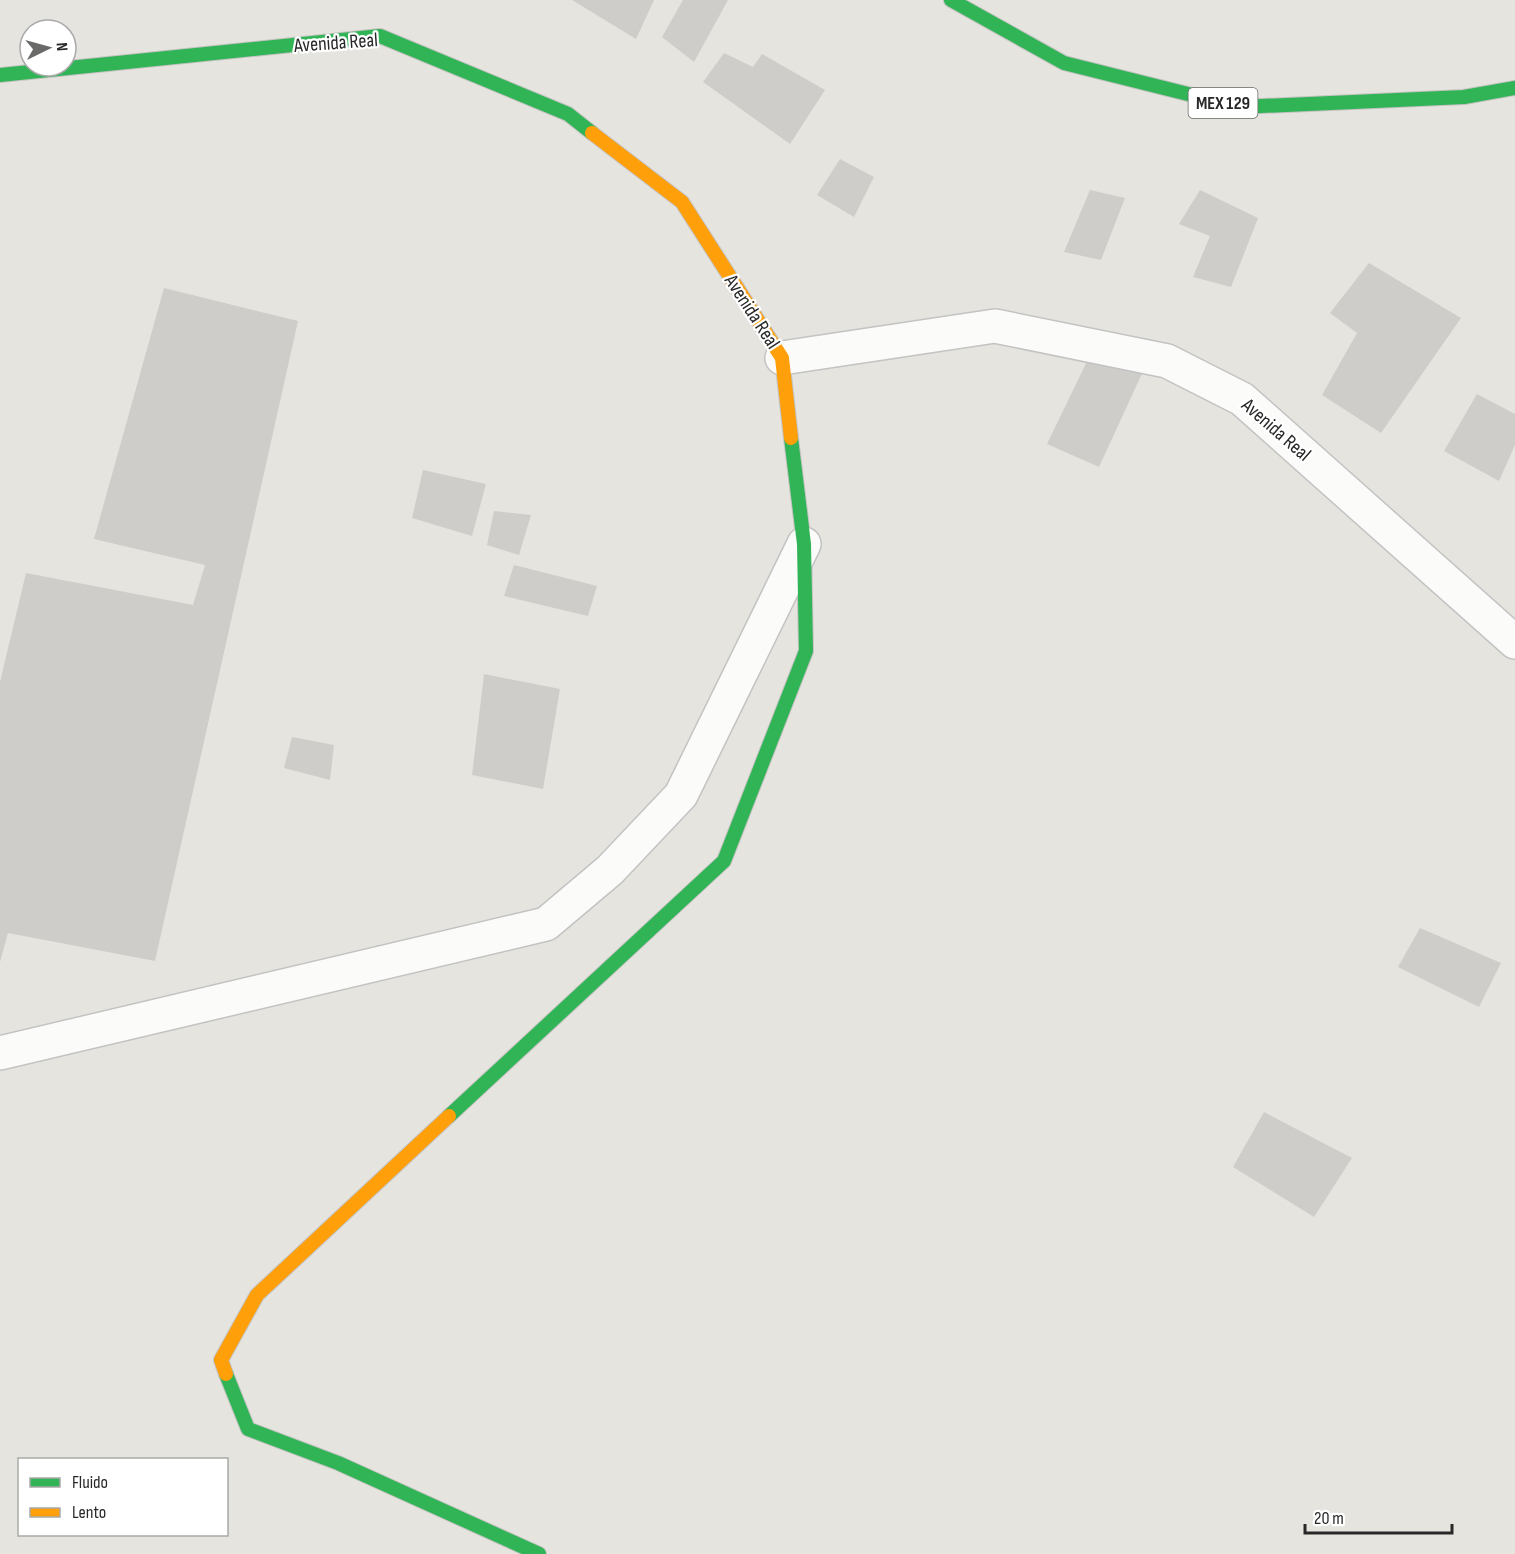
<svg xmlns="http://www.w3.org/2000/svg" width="1515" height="1554" viewBox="0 0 1515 1554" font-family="'Sofia Sans Condensed',sans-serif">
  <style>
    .building { fill: #cfcdc9 }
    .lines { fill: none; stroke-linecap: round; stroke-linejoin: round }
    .street-casing { stroke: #c4c3c3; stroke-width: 36 }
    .fast-casing { stroke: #c4c3c3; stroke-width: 16 }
    .slow-casing { stroke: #c4c3c3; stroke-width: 16 }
    .street { stroke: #fbfbfa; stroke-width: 33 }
    .fast { stroke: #30b455; stroke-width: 14 }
    .slow { stroke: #ff9f0a; stroke-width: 14 }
    .labels { text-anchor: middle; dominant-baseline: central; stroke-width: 4.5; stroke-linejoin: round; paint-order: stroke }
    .shield { fill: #fff; stroke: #686868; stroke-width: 1.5 }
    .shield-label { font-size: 18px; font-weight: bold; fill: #282828 }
    .street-label { font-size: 20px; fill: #282828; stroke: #fff }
  </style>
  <rect width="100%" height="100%" fill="#e6e4de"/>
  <!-- building -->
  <g class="building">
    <path d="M 572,0 L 654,0 L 636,39 Z"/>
    <path d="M 683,0 L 728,0 L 694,62 L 662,37 Z"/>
    <path d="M 724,53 L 753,67 L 762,54 L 825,90 L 790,144 L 703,82 Z"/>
    <path d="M 840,159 L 874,177 L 854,217 L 817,195 Z"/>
    <path d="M 1090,190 L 1125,198 L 1101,260 L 1064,252 Z"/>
    <path d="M 1200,190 L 1258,218 L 1231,287 L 1193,277 L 1210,236 L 1179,224 Z"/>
    <path d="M 1369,263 L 1461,318 L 1381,433 L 1322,395 L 1357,333 L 1330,313 Z"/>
    <path d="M 164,288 L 298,321 L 155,961 L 8,933 L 0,962 L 0,682 L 26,573 L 193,605 L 205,565 L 94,539 Z"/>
    <path d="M 1093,349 L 1145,367 L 1099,467 L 1047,444 Z"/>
    <path d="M 1477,394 L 1515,414 L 1515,445 L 1499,481 L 1444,451 Z"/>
    <path d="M 423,470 L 486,484 L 472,536 L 412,518 Z"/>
    <path d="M 494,511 L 531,515 L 519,555 L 487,545 Z"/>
    <path d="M 514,565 L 597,586 L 588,616 L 504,596 Z"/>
    <path d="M 484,674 L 560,689 L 543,789 L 472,775 Z"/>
    <path d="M 292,737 L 334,745 L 330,780 L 284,768 Z"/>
    <path d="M 1420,928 L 1501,963 L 1479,1007 L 1398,967 Z"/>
    <path d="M 1264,1112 L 1352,1158 L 1314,1217 L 1233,1167 Z"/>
  </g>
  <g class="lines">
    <!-- street casing -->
    <g class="street-casing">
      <g id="street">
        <path d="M 782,358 L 995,326 L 1167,361 L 1242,399 L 1515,642"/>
        <path d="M 0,1053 L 546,924 L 610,870 L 681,795 L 804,544"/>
      </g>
    </g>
    <!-- fast casing -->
    <g class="fast-casing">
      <g id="fast">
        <path d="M 951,0 L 1064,63 L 1240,107 L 1464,97 L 1515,88"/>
        <path d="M 0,75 L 380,36 L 568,114 L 592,133"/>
        <path d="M 449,1116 L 724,861 L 806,651 L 804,544 L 791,438"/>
        <path d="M 226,1374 L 248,1429 L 338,1463 L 539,1554"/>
      </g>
    </g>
    <!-- slow casing -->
    <g class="slow-casing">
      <g id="slow">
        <path d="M 592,133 L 682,202 L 782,358 L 791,438"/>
        <path d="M 226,1374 L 221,1360 L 257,1295 L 449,1116"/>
      </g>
    </g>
    <!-- street -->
    <use href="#street" class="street"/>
    <!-- fast -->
    <use href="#fast" class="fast"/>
    <!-- slow -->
    <use href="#slow" class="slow"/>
  </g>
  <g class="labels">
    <!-- shield labels -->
    <rect class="shield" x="1188.5" y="88" width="69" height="30" rx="4.5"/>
    <g class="shield-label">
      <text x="1223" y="103">MEX 129</text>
    </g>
    <!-- street labels -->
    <g class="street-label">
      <text transform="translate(336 43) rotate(-4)">Avenida Real</text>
      <text transform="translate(752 312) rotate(57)">Avenida Real</text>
      <text transform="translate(1276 430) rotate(41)">Avenida Real</text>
    </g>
  </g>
  <!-- legend -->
  <rect x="18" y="1458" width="210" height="78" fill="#ffffff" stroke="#a9a9a9" stroke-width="1.5"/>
  <rect x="30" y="1478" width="30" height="9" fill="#30b455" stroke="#a9a9a9" stroke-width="1.5"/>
  <text x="72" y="1488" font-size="18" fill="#282828">Fluido</text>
  <rect x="30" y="1508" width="30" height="9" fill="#ff9f0a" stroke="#a9a9a9" stroke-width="1.5"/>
  <text x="72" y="1518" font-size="18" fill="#282828">Lento</text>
  <!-- north arrow -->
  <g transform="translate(48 48) rotate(85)"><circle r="28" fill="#ffffff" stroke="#a9a9a9" stroke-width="1.5"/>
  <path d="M0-4.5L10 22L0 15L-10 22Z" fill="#6a6a68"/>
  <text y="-9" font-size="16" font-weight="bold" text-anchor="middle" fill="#282828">N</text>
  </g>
  <!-- scale -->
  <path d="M1305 1524v9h147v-9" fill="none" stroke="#282828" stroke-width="3"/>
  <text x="1314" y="1524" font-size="18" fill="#282828" stroke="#ffffff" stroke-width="4.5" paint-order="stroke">20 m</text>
</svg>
